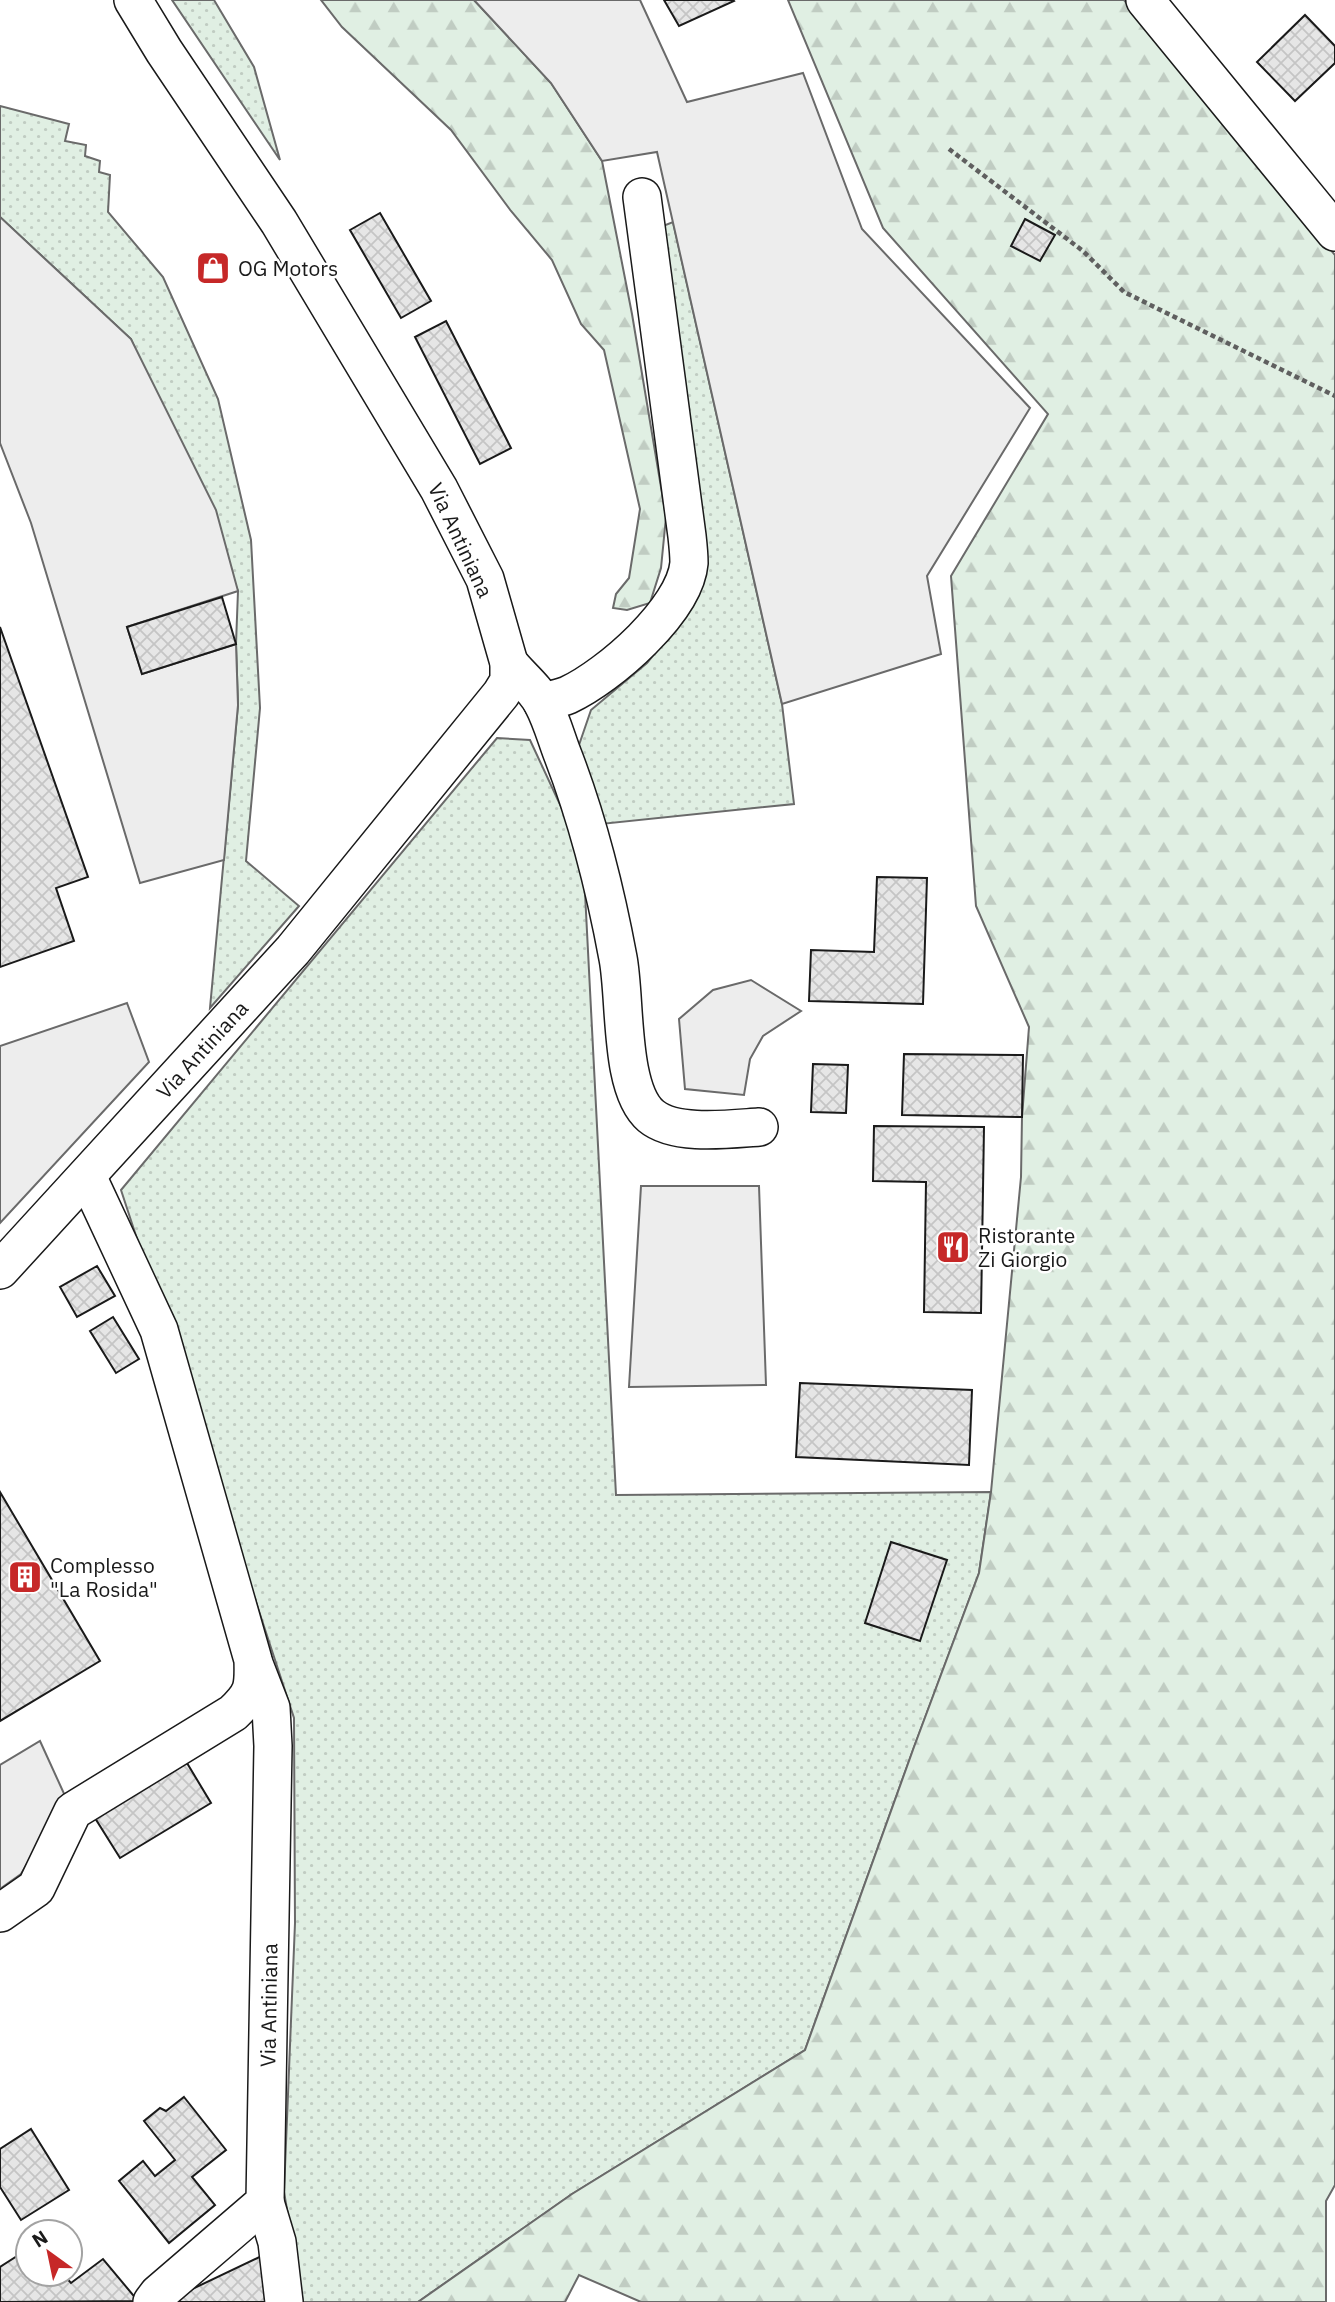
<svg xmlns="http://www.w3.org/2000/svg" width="1335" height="2302" viewBox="0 0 1335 2302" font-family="'IBM Plex Sans',sans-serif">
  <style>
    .grass { fill: url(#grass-dots); stroke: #6a6a6a; stroke-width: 2 }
    .forest { fill: url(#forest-firs); stroke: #6a6a6a; stroke-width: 2 }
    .parking { fill: #ededed; stroke: #6a6a6a; stroke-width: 2 }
    .building { fill: url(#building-cross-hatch); stroke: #1a1a1a; stroke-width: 2 }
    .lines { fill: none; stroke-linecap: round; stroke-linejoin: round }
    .minor-casing { stroke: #1a1a1a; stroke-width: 40 }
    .path { stroke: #5f5f5f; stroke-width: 4.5; stroke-dasharray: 5 3.5; stroke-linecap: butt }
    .minor { stroke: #fff; stroke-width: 37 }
    .labels { text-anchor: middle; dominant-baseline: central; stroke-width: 5; stroke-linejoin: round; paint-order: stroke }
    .poi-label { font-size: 21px; fill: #1a1a1a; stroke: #fff; text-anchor: start }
    .street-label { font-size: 21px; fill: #1a1a1a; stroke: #fff }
  </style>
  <defs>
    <pattern id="grass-dots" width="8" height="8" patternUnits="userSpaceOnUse" patternTransform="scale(1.75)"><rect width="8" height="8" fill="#e0efe3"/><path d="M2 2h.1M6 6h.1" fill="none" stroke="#c0ccc2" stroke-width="1.8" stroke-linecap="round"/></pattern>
    <pattern id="forest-firs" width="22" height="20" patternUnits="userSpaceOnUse" patternTransform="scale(1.75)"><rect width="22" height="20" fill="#e0efe3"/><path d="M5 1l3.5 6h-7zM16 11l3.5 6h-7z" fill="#c0ccc2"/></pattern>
    <pattern id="building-cross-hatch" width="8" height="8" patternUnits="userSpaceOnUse" patternTransform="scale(1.75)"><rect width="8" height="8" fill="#e6e6e6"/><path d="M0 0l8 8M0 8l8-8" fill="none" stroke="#c5c5c5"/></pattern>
  </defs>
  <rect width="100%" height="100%" fill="#fff"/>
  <!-- grass -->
  <g class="grass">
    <path d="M 172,0 L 214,0 L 254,67 L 280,160 Z"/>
    <path d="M 0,106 L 69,124 L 65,141 L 86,145 L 85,156 L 100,161 L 99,172 L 110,175 L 108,212 L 163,277 L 218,399 L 251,540 L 260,708 L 246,861 L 299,906 L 210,1008 L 238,705 L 236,644 L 238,591 L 131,339 L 0,217 Z"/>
    <path d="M 673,222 L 782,704 L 794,804 L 601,824 L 579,745 L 591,710 L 647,663 L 690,610 L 706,553 L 658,228 Z"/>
    <path d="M 497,738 L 530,740 L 583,854 L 616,1495 L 991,1492 L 979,1573 L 914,1747 L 805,2050 L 572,2194 L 418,2302 L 303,2302 L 284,2192 L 295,1923 L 294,1718 L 121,1190 Z"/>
  </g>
  <!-- forest -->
  <g class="forest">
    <path d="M 321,0 L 474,0 L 551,83 L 602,161 L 632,314 L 666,517 L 661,568 L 650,603 L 627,610 L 613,608 L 616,594 L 629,578 L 640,509 L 604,350 L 581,324 L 552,260 L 511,211 L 451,130 L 342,27 Z"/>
    <path d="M 788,0 L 1124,0 L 1335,255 L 1335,2185 L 1326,2201 L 1326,2302 L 641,2302 L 579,2275 L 565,2302 L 418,2302 L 572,2194 L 805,2050 L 914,1747 L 979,1573 L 991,1492 L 1021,1177 L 1022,1117 L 1029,1027 L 976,906 L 951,576 L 1048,414 L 883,228 Z"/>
  </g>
  <!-- parking -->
  <g class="parking">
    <path d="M 474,0 L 640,0 L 687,102 L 803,73 L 862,229 L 1030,408 L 927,576 L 941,654 L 782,704 L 657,152 L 602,161 L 551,83 Z"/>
    <path d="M 0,217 L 131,339 L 216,510 L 238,591 L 127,627 L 142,674 L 236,644 L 238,705 L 224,860 L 140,883 L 31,523 L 0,443 Z"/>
    <path d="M 751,980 L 801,1011 L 763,1036 L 750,1059 L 744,1095 L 685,1089 L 679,1019 L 713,990 Z"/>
    <path d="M 127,1003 L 149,1062 L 0,1223 L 0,1046 Z"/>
    <path d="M 641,1186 L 759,1186 L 766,1385 L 629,1387 Z"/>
    <path d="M 40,1741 L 66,1798 L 21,1874 L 0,1889 L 0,1765 Z"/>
  </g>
  <!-- building -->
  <g class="building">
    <path d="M 664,0 L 733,0 L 734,1 L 679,26 Z"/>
    <path d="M 1305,15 L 1335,46 L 1335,63 L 1295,101 L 1257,62 Z"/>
    <path d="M 380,213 L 431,301 L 401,318 L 350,230 Z"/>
    <path d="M 1025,219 L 1055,235 L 1040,261 L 1011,246 Z"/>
    <path d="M 446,321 L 511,448 L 480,464 L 415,337 Z"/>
    <path d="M 222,597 L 236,644 L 142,674 L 127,627 Z"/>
    <path d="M 0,627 L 88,877 L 56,888 L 74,941 L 0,967 Z"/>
    <path d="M 877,877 L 927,878 L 923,1004 L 809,1001 L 811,950 L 874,952 Z"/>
    <path d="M 904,1054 L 1023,1055 L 1022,1117 L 902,1115 Z"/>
    <path d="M 813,1064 L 848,1065 L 846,1113 L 811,1112 Z"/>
    <path d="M 874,1126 L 984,1127 L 981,1313 L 924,1312 L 926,1182 L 873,1181 Z"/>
    <path d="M 97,1266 L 115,1296 L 77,1317 L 60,1287 Z"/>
    <path d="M 113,1317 L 139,1359 L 116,1373 L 90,1331 Z"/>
    <path d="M 800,1383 L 972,1390 L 969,1465 L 796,1457 Z"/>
    <path d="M 0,1492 L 100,1661 L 0,1721 Z"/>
    <path d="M 891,1542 L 947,1560 L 920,1641 L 865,1623 Z"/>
    <path d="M 187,1763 L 211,1803 L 120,1858 L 95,1818 Z"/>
    <path d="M 184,2097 L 226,2150 L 192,2177 L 215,2205 L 169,2243 L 119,2181 L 143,2161 L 155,2176 L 175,2160 L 144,2121 L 160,2108 L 166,2111 Z"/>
    <path d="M 31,2129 L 69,2190 L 21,2220 L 0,2187 L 0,2149 Z"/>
    <path d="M 28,2249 L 28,2274 L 63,2274 L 71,2283 L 103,2259 L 138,2301 L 0,2302 L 0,2267 Z"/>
    <path d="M 268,2253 L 276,2302 L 165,2302 Z"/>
  </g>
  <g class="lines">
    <!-- minor casing -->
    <g class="minor-casing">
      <g id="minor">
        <path d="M 1145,0 L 1335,232"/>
        <path d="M 509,663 C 519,676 536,689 543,704 C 551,719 556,737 562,753 C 588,820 605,888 618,958 C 626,999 619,1089 651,1116 C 675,1136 729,1129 759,1127"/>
        <path d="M 542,702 C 551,700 561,698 568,695 C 609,676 685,610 689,563 C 689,554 688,545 687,536 L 642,197"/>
        <path id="s1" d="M 0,1270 L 293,950 L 501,694 L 509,681 L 509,663 L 485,579 L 439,489 L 279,222 L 164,51 L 133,0"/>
        <path d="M 0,1913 L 36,1888 L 73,1811 L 233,1713 C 253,1694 254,1688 253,1660 L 159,1330 L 87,1176"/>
        <path d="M 265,2202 L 277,2242 L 284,2302"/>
        <path id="s2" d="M 152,2302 L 158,2294 L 265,2202 L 273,1746 L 271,1708 L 254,1664"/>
      </g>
    </g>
    <!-- path -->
    <path class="path" d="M 949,149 L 1083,251 L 1124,292 L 1335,396"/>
    <!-- minor -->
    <use href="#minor" class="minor"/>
  </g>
  <!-- icons -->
  <defs>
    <g id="shop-square" transform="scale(1.75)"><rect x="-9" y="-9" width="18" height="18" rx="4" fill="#c62828" stroke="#fff"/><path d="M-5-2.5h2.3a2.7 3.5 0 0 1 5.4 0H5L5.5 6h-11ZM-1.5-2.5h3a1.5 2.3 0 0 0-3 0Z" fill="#fff"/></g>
    <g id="restaurant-square" transform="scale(1.75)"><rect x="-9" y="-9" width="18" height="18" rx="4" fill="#c62828" stroke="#fff"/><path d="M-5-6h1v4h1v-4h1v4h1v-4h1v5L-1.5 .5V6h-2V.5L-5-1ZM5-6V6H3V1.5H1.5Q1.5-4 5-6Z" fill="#fff"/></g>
    <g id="building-square" transform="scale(1.75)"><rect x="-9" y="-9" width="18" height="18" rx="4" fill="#c62828" stroke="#fff"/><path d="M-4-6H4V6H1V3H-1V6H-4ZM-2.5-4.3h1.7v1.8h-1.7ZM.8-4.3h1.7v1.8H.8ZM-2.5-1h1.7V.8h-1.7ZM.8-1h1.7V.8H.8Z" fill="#fff"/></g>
  </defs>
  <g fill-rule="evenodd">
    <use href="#shop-square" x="213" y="268"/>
    <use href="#restaurant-square" x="953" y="1247"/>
    <use href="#building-square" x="25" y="1577"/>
  </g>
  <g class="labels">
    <!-- poi labels -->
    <g class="poi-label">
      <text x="238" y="268">OG Motors</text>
      <text x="978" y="1235">Ristorante<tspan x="978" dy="24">Zi Giorgio</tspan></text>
      <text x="50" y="1565">Complesso<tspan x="50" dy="24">"La Rosida"</tspan></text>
    </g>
    <!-- street labels -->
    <g class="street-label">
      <text transform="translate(461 540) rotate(65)">Via Antiniana</text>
      <text stroke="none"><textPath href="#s1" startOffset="299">Via Antiniana</textPath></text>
      <text stroke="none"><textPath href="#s2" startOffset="348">Via Antiniana</textPath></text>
    </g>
  </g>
  <!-- north arrow -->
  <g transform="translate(49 2253) rotate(327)"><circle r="33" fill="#ffffff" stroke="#a3a3a3" stroke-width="2"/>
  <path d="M0-5L12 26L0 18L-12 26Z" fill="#c62828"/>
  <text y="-10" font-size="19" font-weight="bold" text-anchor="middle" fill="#1a1a1a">N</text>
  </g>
</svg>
